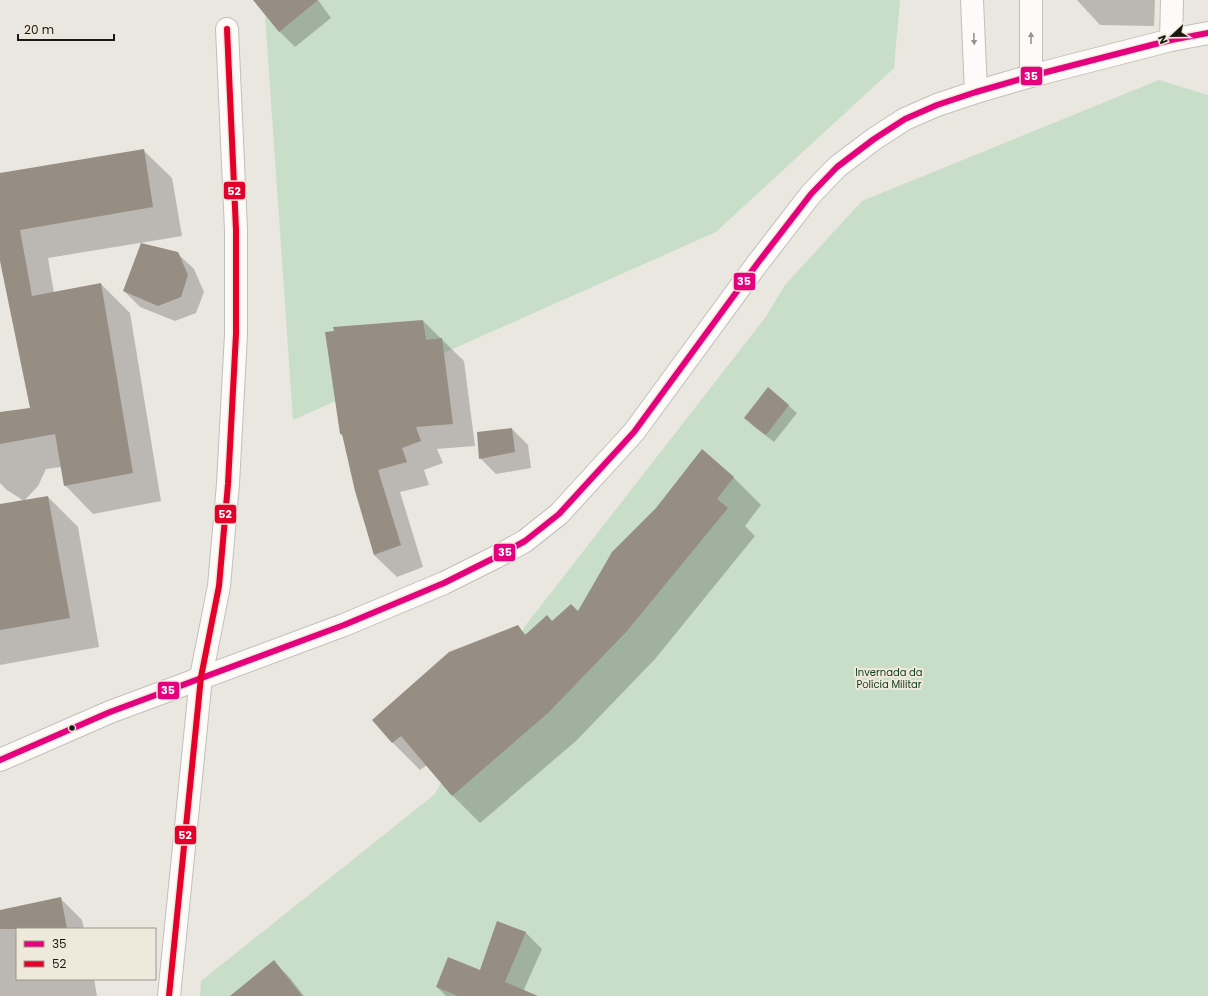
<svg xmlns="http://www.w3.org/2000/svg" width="1208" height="996" viewBox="0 0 1208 996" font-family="Poppins,sans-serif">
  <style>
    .green { fill: #c9dec8 }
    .shadow { fill: #0003 }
    .building { fill: #968e82 }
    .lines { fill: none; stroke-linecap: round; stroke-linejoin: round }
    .minor-casing { stroke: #c1bfba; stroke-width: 24 }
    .major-casing { stroke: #c1bfba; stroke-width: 24 }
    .minor { stroke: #fcfbfa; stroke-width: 22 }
    .major { stroke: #fcfbfa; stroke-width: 22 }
    .bus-1-casing { stroke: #efe9db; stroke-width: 9 }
    .bus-2-casing { stroke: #efe9db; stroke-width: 9 }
    .bus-1 { stroke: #e5007d; stroke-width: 6 }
    .bus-2 { stroke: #e4002b; stroke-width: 6 }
    .oneway { fill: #979592 }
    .bus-dot { fill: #1c1914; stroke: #efe9db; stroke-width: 1.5 }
    .labels { text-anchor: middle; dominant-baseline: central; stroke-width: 4; stroke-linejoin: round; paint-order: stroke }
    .park-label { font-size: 10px; fill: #14401f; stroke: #efe9db }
    .line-badge { stroke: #efe9db; stroke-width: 1.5 }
    .badge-label { font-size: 11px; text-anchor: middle; font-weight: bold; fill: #fff }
  </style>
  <rect width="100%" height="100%" fill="#eae7e0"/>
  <!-- green -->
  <g class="green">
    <path d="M 264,0 L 900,0 L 894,68 L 716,232 L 293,420 Z"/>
    <path d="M 1159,80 L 1208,95 L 1208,996 L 200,996 L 201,981 L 435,794 L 525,626 L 765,318 L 785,285 L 862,201 Z"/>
  </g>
  <!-- shadow -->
  <g class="shadow">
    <path d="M 255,0 L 318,0 L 331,18 L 295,47 L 279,31 Z"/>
    <path d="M 1077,0 L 1155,0 L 1154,26 L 1100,25 Z"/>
    <path d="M 143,150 L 172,178 L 182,236 L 48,258 L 54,293 L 101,284 L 130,313 L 161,501 L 93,514 L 65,485 L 61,467 L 46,469 L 38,486 L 24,501 L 7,490 L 0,483 L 0,413 L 31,408 L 0,252 L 0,174 Z"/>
    <path d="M 177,253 L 194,269 L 204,292 L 196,313 L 175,321 L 140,307 L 124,291 Z"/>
    <path d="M 423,321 L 464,361 L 475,446 L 437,449 L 443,463 L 424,470 L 429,485 L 400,492 L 423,567 L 397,577 L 374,555 L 356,491 L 344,437 L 340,434 Z"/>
    <path d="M 768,388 L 797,413 L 774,442 L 753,426 L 745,418 Z"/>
    <path d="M 512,429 L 528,445 L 531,468 L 496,474 L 480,458 Z"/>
    <path d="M 733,477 L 761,505 L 745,526 L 755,536 L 655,659 L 576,741 L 480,823 L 452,795 L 427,765 L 420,770 L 392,742 L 518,627 L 526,635 L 552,622 L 578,613 Z"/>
    <path d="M 48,497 L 78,527 L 99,647 L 0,665 L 0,505 Z"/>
    <path d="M 60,898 L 82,920 L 84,929 L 17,929 L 17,979 L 94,979 L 97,996 L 0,996 L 0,911 Z"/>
    <path d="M 498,923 L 526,933 L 542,949 L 521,996 L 446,996 L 437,987 L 480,972 Z"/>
    <path d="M 274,962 L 290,978 L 304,996 L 233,996 Z"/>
  </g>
  <!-- building -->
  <g class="building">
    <path d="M 253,0 L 318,0 L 279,32 Z"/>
    <path d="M 144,149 L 153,207 L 20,230 L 32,296 L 101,283 L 133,473 L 64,486 L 55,434 L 0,444 L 0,412 L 30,408 L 0,261 L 0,173 Z"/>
    <path d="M 141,243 L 178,252 L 188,275 L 181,297 L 158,306 L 123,291 Z"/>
    <path d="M 423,320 L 426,340 L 442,338 L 453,424 L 416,427 L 421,441 L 402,448 L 407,462 L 378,470 L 401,545 L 374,555 L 355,491 L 342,434 L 340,434 L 325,332 L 334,331 L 333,327 Z"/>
    <path d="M 768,387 L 789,405 L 766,435 L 744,418 Z"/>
    <path d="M 512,428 L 515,452 L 479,459 L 477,432 Z"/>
    <path d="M 702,449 L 734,477 L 717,499 L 728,508 L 627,631 L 548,713 L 452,796 L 401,736 L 392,743 L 372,720 L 449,652 L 518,625 L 525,635 L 547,615 L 552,621 L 571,604 L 578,611 L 612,552 L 656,508 Z"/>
    <path d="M 48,496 L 70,618 L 0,630 L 0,504 Z"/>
    <path d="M 61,897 L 67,929 L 0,929 L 0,910 Z"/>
    <path d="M 497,921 L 526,932 L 505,982 L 538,996 L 458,996 L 436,987 L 448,957 L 480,970 Z"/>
    <path d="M 274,960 L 302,996 L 230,996 Z"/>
  </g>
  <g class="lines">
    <!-- minor casing -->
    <g class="minor-casing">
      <g id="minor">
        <path d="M 972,0 L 976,92"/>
        <path d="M 1031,0 L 1031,76"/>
        <path d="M 1171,40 L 1172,0"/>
        <path d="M 169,996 L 201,677 L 219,586 L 228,484 L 236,334 L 236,230 L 227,29"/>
      </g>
    </g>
    <!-- major casing -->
    <g class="major-casing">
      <path id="major" d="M 0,760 L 110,712 L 344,625 L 444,583 L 496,557 L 525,541 L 559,514 L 634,432 L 757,264 L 811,194 L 837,167 L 874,139 L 905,119 L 937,105 L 976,92 L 1031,76 L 1171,40 L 1208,33"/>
    </g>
    <!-- minor -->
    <use href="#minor" class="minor"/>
    <!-- major -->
    <use href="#major" class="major"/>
    <!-- bus-1 casing -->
    <g class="bus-1-casing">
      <path id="bus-1" d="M 0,760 L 110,712 L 344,625 L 444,583 L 496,557 L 525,541 L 559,514 L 634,432 L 757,264 L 811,194 L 837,167 L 874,139 L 905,119 L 937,105 L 976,92 L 1031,76 L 1171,40 L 1208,33"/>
    </g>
    <!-- bus-2 casing -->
    <g class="bus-2-casing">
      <path id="bus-2" d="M 169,996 L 201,677 L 219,586 L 228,484 L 236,334 L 236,230 L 227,29"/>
    </g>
    <!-- bus-1 -->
    <use href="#bus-1" class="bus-1"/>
    <!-- bus-2 -->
    <use href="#bus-2" class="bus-2"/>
  </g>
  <!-- one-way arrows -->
  <defs><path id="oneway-solid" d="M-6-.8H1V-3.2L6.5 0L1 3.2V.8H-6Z"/></defs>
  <g class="oneway">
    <use href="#oneway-solid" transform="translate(1031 38) rotate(-90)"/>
    <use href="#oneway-solid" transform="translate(974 39) rotate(88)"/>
  </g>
  <!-- markers -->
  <circle class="bus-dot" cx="72" cy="728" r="3.5"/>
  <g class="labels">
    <!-- park labels -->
    <g class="park-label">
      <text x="889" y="672">Invernada da<tspan x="889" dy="12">Polícia Militar</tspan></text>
    </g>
  </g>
  <g class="line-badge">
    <rect x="1020" y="66" width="23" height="20" rx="4" fill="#e5007d"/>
    <rect x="223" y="181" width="23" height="19" rx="4" fill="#e4002b"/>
    <rect x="733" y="272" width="23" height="19" rx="4" fill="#e5007d"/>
    <rect x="214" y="504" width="23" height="20" rx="4" fill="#e4002b"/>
    <rect x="493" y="543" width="23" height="19" rx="4" fill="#e5007d"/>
    <rect x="157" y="681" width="23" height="19" rx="4" fill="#e5007d"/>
    <rect x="174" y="825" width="23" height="20" rx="4" fill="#e4002b"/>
  </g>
  <g class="badge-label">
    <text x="1031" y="80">35</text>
    <text x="234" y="195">52</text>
    <text x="744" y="285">35</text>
    <text x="225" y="518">52</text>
    <text x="505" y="556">35</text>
    <text x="168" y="694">35</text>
    <text x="185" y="839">52</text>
  </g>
  <!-- legend -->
  <rect x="16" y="928" width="140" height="52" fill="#efe9db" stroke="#9b968b"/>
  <rect x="24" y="941" width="20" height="6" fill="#e5007d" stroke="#9b968b"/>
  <text x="52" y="948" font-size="12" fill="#1c1914">35</text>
  <rect x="24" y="961" width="20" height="6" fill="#e4002b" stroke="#9b968b"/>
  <text x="52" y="968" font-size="12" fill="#1c1914">52</text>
  <!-- north arrow -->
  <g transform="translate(1172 36) rotate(248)" stroke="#efe9db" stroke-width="3" paint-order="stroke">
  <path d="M0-3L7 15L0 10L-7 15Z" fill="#1c1914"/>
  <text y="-6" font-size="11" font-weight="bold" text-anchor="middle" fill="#1c1914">N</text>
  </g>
  <!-- scale -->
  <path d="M18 34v6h96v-6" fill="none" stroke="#1c1914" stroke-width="2"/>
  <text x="24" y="34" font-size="12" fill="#1c1914" stroke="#efe9db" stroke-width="3" paint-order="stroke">20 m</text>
</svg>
